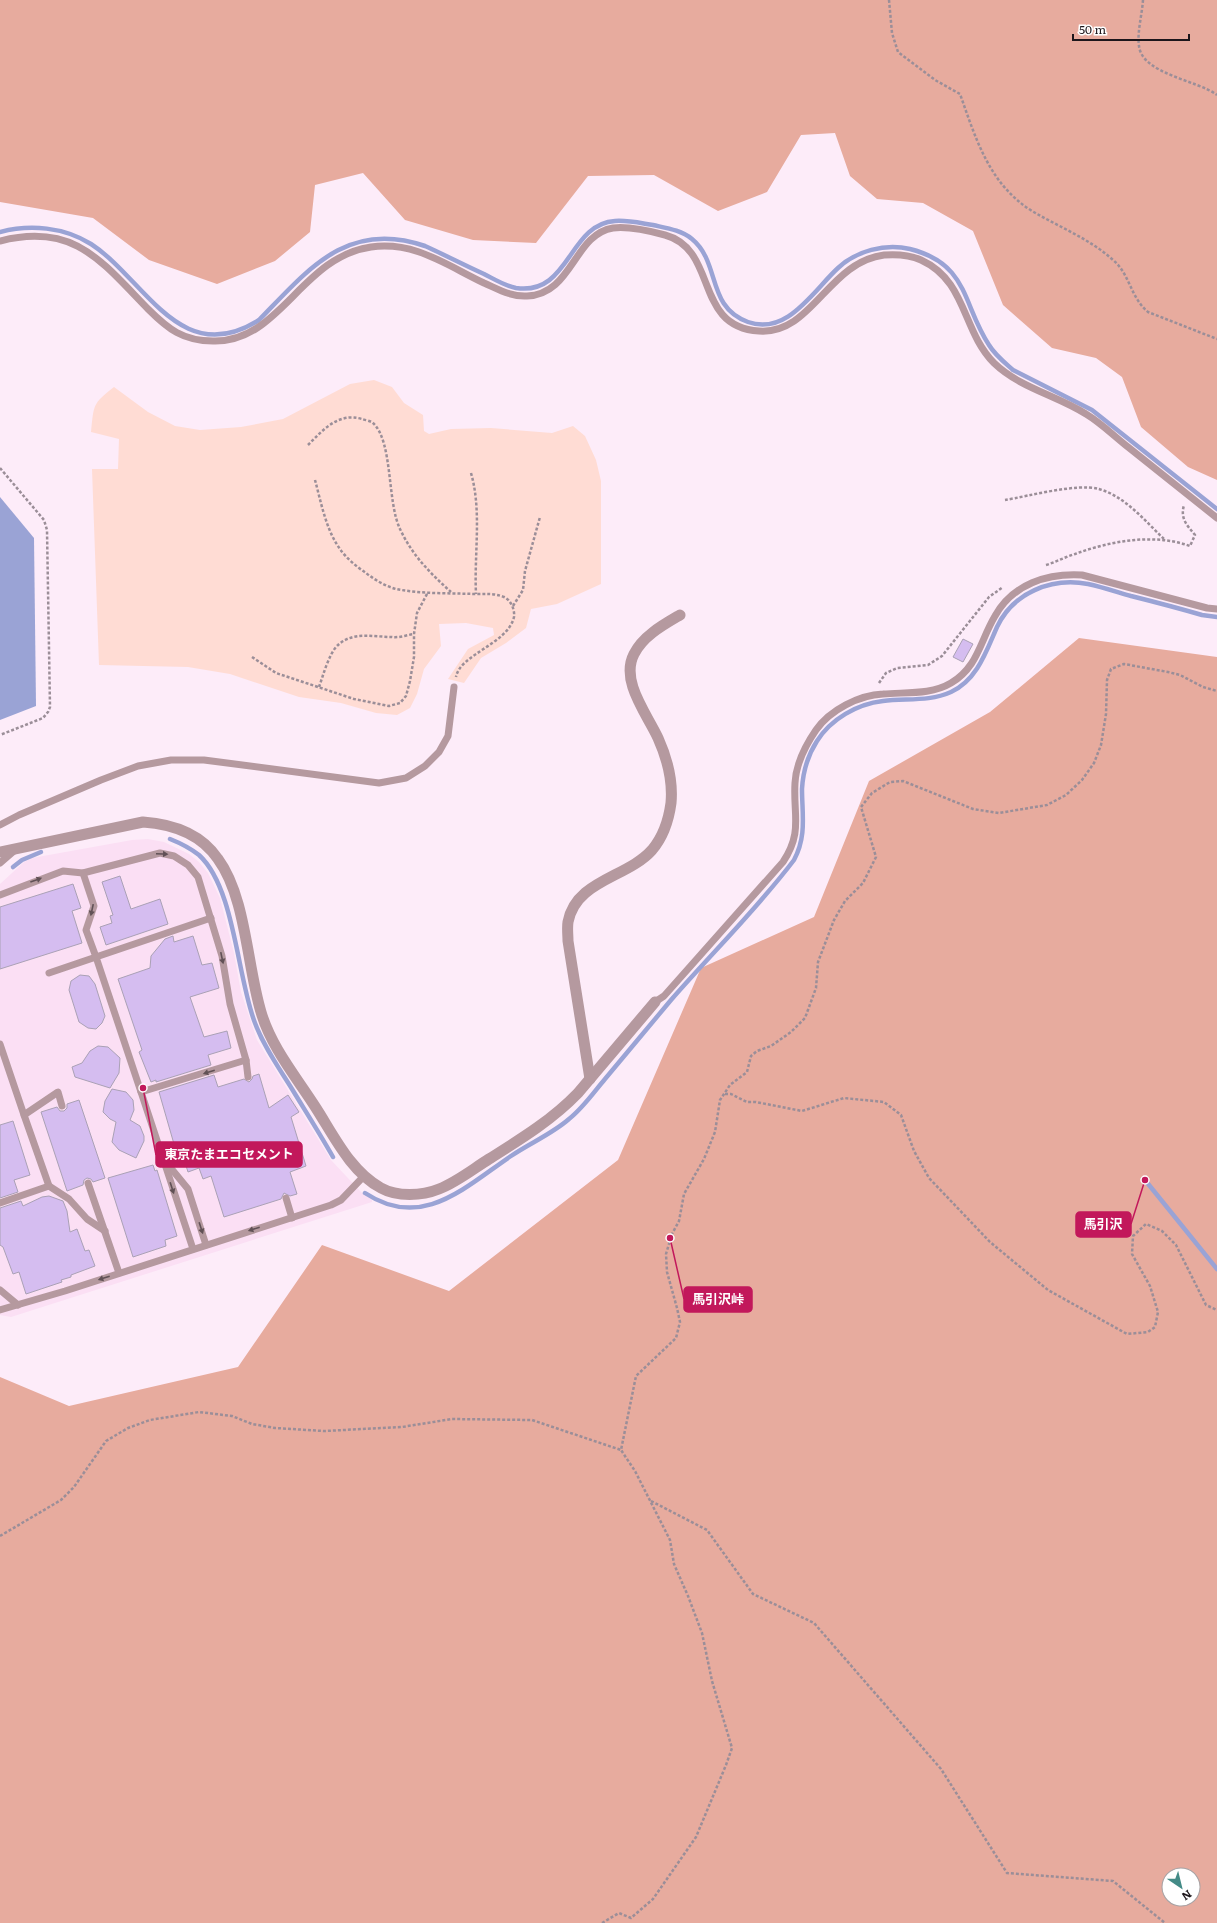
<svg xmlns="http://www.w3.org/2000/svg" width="1217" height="1923" viewBox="0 0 1217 1923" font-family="Literata,'Noto Sans JP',serif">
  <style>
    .built { fill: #fbdff4 }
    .green { fill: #ffdcd4 }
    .forest { fill: #e7ab9e; fill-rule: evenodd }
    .water { fill: #9aa3d5 }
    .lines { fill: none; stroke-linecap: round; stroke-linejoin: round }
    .stream { stroke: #9aa3d5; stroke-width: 4.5 }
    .building { fill: #d5bdf0; stroke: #aaa1b5 }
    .path { stroke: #9b8e98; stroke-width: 2.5; stroke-dasharray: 3 2; stroke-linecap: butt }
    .service { stroke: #b5999f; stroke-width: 7 }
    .minor { stroke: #b5999f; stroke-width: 11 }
    .oneway { fill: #615156 }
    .leader { fill: none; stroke: #c2185b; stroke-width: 1.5 }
    .callout-dot { fill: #c2185b; stroke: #fff; stroke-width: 1.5 }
    .callout { fill: #c2185b; stroke: #c2185b; stroke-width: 1.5 }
    .callout-label { font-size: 13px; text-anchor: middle; font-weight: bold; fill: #fff }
  </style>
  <rect width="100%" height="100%" fill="#fdecf9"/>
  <!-- built -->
  <path class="built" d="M 148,839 L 164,842 L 189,854 L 199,862 L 208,873 L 220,898 L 234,953 L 241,992 L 257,1040 L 331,1160 L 362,1193 L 372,1199 L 372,1202 L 11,1317 L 0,1315 L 0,884 L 24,862 L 32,858 L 132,840 Z"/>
  <!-- green -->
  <path class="green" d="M 374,380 L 392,387 L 404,403 L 423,415 L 424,431 L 429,434 L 451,429 L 491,428 L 552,433 L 573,426 L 585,436 L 596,460 L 601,481 L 601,584 L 557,604 L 531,609 L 526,628 L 506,643 L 481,658 L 464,683 L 448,679 L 468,649 L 494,635 L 493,628 L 466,623 L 439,624 L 441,646 L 424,669 L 417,694 L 410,708 L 397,715 L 376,713 L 341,703 L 299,697 L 230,674 L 188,667 L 99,665 L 92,469 L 118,469 L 119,439 L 91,432 C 94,405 92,404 114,387 L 148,412 L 175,426 L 200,430 L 241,427 L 283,419 L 350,384 Z"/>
  <!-- forest -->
  <g class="forest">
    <path d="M 0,0 L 1217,0 L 1217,480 L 1188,467 L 1141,427 L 1122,377 L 1096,358 L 1052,348 L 1003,305 L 973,231 L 923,203 L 877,199 L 850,176 L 835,133 L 801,135 L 767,192 L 718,211 L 654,175 L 588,176 L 536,243 L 473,240 L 405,220 L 363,173 L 315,185 L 310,232 L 275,261 L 217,284 L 149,260 L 93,218 L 0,202 Z"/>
    <path d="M 1079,638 L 1217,657 L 1217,1923 L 0,1923 L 0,1377 L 69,1406 L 238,1367 L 322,1245 L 449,1291 L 618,1160 L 701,968 L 814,917 L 869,781 L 990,712 ZM 1169,1875 L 1193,1875 L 1193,1899 L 1169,1899 Z"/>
  </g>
  <!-- water -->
  <path class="water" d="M 0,497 L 34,538 L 36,706 L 0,720 Z"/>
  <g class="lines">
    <!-- stream -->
    <g class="stream">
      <path d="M 0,232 C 30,224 64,227 91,244 C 145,279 180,370 259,320 C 308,270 347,219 425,246 C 445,255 464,265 484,274 C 494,279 505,286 516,288 C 570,296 568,224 615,221 C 627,220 640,223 653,225 C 666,228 681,230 692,239 C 721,263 706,307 748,322 C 787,336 813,291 838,268 C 856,251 885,243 910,249 C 969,264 962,304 989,345 C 995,355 1004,362 1013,370 L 1092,410 L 1217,509"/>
      <path d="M 170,839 C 180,843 190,848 199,855 C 235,888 237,977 255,1023 C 264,1047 279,1068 292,1089 C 306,1112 320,1134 333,1157"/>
      <path d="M 13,867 L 22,860 L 41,852"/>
      <path d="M 1145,1180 L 1217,1269"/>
      <path d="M 365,1193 C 422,1231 465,1187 511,1156 C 530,1143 552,1134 569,1119 C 583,1108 594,1092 605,1079 C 627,1053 649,1026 671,1000 C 712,953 757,909 794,860 C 807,836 802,814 802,789 C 803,771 808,755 817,741 C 831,719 857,704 883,701 C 906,698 929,702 951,692 C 977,680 986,652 997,627 C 1013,593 1051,577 1088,584 C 1102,587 1117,592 1131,596 C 1155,602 1178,608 1202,615 L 1217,617"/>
    </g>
  </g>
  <!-- building -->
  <g class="building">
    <path d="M 963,639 L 973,644 L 963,662 L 953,657 Z"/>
    <path d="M 120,876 L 131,909 L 160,899 L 168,924 L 106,945 L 100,927 L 112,923 L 110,916 L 113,915 L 102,882 Z"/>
    <path d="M 73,884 L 81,908 L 72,911 L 82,943 L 0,969 L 0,907 Z"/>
    <path d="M 173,936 L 174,942 L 193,936 L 202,965 L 212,963 L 219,988 L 190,997 L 204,1037 L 227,1031 L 231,1048 L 208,1055 L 211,1065 L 156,1082 L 156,1080 L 151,1082 L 139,1052 L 142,1050 L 118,979 L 150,968 L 151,956 L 165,939 Z"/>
    <path d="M 80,975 L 89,976 L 95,984 L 105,1016 L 102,1023 L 96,1029 L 88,1028 L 79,1022 L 69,990 L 71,981 Z"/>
    <path d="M 98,1046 L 108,1047 L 120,1058 L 119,1073 L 110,1088 L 75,1077 L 72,1067 L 82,1063 L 90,1051 Z"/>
    <path d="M 259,1074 L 269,1108 L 288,1095 L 299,1112 L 291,1117 L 306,1166 L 290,1172 L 297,1194 L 290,1196 L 284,1193 L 281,1199 L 224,1217 L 211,1176 L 203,1179 L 199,1168 L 188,1172 L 181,1150 L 176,1151 L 159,1092 L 214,1075 L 218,1087 L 244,1079 L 249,1082 L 252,1079 L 253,1076 Z"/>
    <path d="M 112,1089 L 126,1092 L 133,1100 L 134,1110 L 130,1120 L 140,1126 L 144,1136 L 144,1141 L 136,1158 L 119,1150 L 112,1142 L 116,1122 L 110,1119 L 103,1112 L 105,1101 Z"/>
    <path d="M 79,1100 L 105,1178 L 93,1182 L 91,1179 L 87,1178 L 84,1180 L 83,1185 L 67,1191 L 41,1112 L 57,1107 L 60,1111 L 64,1111 L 67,1108 L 67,1104 Z"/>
    <path d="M 13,1121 L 30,1175 L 14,1180 L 18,1192 L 0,1198 L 0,1125 Z"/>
    <path d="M 153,1165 L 155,1171 L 157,1170 L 177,1236 L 165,1240 L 166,1246 L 133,1257 L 108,1178 Z"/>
    <path d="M 49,1196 L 63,1201 L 67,1211 L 70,1232 L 77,1229 L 85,1251 L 89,1250 L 95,1266 L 71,1275 L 71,1277 L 61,1280 L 62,1282 L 26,1294 L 19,1272 L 13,1274 L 3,1247 L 0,1245 L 0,1208 L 21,1201 L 23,1206 L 42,1197 Z"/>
  </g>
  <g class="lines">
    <!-- path -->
    <g class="path">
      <path d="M 889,0 L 892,33 L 898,52 L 935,80 L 960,94 C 976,139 989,184 1032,211 C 1059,227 1090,239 1113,260 C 1130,274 1130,297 1148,312 L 1217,339"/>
      <path d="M 1143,0 C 1142,15 1137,32 1139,46 C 1142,74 1197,80 1217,95"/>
      <path d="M 308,445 C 323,430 338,412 362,419 C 365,420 371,421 373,423 C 393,441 387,502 400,529 C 412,555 430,573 451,592"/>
      <path d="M 0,468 L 44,520 L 47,530 L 50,707 L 48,712 L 43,718 L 0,735"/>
      <path d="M 471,473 C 482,511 474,554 476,594"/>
      <path d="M 315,480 C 321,502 326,530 340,549 C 346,558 357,567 366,573 C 375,580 385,586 396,589 C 421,594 449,593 474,594 C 485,594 494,593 504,597 C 511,600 515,610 514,617 C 508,644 460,654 456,677"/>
      <path d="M 1005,500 C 1029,496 1077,483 1099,489 C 1126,497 1145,521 1164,539"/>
      <path d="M 1046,565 C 1056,562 1065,557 1075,554 C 1110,541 1154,533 1190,546 L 1195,535 C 1187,525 1180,519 1184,505"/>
      <path d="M 513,606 L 523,590 L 525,571 L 540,517"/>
      <path d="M 252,657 L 276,673 L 354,699 L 389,706 L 400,703 L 406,696 L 410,681 L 414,657 L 414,634 L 417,613 L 428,592"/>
      <path d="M 879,683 L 886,673 L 897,668 L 928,665 L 942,656 L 989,597 L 1003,587"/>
      <path d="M 319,687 C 323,676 329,653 338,645 C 353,631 374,637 392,637 C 399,638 407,635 414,634"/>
      <path d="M 725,1094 L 731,1094 L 747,1102 L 756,1102 L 802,1111 L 844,1098 L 884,1102 L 901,1115 L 914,1151 L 929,1178 L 990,1242 L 1048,1290 L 1127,1334 L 1148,1332 L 1155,1327 L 1158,1312 L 1150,1286 L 1132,1254 L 1133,1236 L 1146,1224 L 1162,1231 L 1176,1245 L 1206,1305 L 1217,1310"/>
      <path d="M 651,1501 L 707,1530 L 753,1594 L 814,1623 L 941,1769 L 1007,1873 L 1113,1881 L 1165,1923"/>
      <path d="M 0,1536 L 61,1500 L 74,1487 L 106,1441 L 128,1428 L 150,1420 L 199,1412 L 232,1416 L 252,1424 L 275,1428 L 324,1431 L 402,1427 L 452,1419 L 532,1420 L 621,1450"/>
      <path d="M 602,1923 L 619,1913 L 631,1918 L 653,1899 L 696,1837 L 726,1765 L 732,1748 L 712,1681 L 702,1633 L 688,1596 L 674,1564 L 670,1540 L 635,1471 L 621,1450 L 636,1376 L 676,1338 L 680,1322 L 677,1308 L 667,1272 L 666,1254 L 672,1234 L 679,1221 L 684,1194 L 704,1159 L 715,1132 L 720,1100 L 730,1085 L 747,1072 L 751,1056 L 757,1051 L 771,1046 L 791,1032 L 805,1018 L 816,988 L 818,962 L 834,920 L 845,901 L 863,883 L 876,857 L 861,807 L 872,793 L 890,782 L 903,781 L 973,809 L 999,813 L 1047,805 L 1066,795 L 1082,780 L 1094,763 L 1101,745 L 1106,714 L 1107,680 L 1111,669 L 1124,664 L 1168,672 L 1180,675 L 1203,687 L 1217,691"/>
    </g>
    <!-- service -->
    <g class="service">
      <path d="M 0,241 C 74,222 101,261 148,309 C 168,329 183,341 213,341 C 280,343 301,257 371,247 C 415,241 446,265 484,283 C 498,289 511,297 527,296 C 572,295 574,234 613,228 C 629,226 650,231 665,235 C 719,250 693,327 759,331 C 812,335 828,262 884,255 C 897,254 910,255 921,260 C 967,281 962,331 994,363 C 1020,388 1056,395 1086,414 C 1101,423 1114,436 1128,447 C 1158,471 1187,494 1217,518"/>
      <path d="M 0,825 L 19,815 L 101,780 L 138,766 L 171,760 L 204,760 L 379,783 L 406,778 L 425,766 L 439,752 L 448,736 L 454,687"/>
      <path d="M 0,863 L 15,850"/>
      <path d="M 0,895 L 63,871 L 83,873 L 160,853 L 174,856 L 188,865 L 198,877 L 222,956 L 230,1004 L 246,1060 L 248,1077"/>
      <path d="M 49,973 L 96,957 L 86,930 L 94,906 L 83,873"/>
      <path d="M 655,1002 L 664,996 L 783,862 C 803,832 793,815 795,783 C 796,763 805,746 816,730 C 830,710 859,695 883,694 C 906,692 931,695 951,683 C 978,667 980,641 995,616 C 1013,584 1047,573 1082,575 L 1207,608 L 1217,609"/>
      <path d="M 0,1044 L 24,1115"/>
      <path d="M 141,1092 L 96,957 L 211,918"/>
      <path d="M 62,1106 L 58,1092 L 24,1115 L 49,1186 L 69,1199 L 87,1219 L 105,1231"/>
      <path d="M 165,1161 L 188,1189 L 206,1245"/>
      <path d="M 88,1183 L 119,1273"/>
      <path d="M 286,1198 L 292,1218"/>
      <path d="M 0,1203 L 49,1186"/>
      <path d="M 193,1249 L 141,1092 L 246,1060"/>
      <path d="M 0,1290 L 18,1305"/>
      <path d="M 0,1310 L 65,1291 L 331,1205 L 341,1200 L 364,1176"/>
    </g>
    <!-- minor -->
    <g class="minor">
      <path d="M 0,852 L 143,822 C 172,824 201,834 218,859 C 246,897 247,966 261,1012 C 271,1047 297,1078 316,1108 C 334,1136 351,1172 381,1188 C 397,1197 422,1196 439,1189 C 457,1182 473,1169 489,1159 C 521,1139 552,1120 578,1093 L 655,1002"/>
      <path d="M 590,1079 L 568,941 C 568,935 567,928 568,922 C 576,880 627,878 652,850 C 663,837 669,818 671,803 C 673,781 667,758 658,738 C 647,714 620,681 634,654 C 643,636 663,625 680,615"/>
    </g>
  </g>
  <!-- one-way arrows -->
  <defs><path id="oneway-solid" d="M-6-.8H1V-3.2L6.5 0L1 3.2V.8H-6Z"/></defs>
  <g class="oneway">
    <use href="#oneway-solid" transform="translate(162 854) rotate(2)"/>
    <use href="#oneway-solid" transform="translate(36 880) rotate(-20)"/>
    <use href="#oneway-solid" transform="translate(92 910) rotate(102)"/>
    <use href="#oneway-solid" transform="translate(222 958) rotate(78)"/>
    <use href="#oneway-solid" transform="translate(209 1072) rotate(163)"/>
    <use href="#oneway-solid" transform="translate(172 1188) rotate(72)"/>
    <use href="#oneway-solid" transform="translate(201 1228) rotate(72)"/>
    <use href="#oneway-solid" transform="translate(254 1229) rotate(162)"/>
    <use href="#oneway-solid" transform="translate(104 1278) rotate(162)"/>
  </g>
  <!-- callouts -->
  <path class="leader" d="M143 1088L156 1155M1145 1180L1131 1224M670 1238L684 1299"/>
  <g class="callout-dot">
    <circle cx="143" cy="1088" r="4"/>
    <circle cx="1145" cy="1180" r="4"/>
    <circle cx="670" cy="1238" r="4"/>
  </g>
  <g class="callout">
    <rect x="156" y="1142" width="146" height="25" rx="4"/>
    <rect x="1076" y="1212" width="55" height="25" rx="4"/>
    <rect x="684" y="1287" width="68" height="25" rx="4"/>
  </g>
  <g class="callout-label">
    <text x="229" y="1159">東京たまエコセメント</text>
    <text x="1103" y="1229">馬引沢</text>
    <text x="718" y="1304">馬引沢峠</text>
  </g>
  <!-- north arrow -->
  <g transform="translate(1181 1887) rotate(145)"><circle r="19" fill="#ffffff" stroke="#a5a2a4"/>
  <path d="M0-3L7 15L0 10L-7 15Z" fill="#448b87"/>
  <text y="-6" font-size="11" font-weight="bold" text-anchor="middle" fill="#1d161b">N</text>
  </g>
  <!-- scale -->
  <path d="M1073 34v6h116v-6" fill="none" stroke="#1d161b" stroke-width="2"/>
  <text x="1079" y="34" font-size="12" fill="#1d161b" stroke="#ffffff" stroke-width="3" paint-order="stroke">50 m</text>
</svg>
